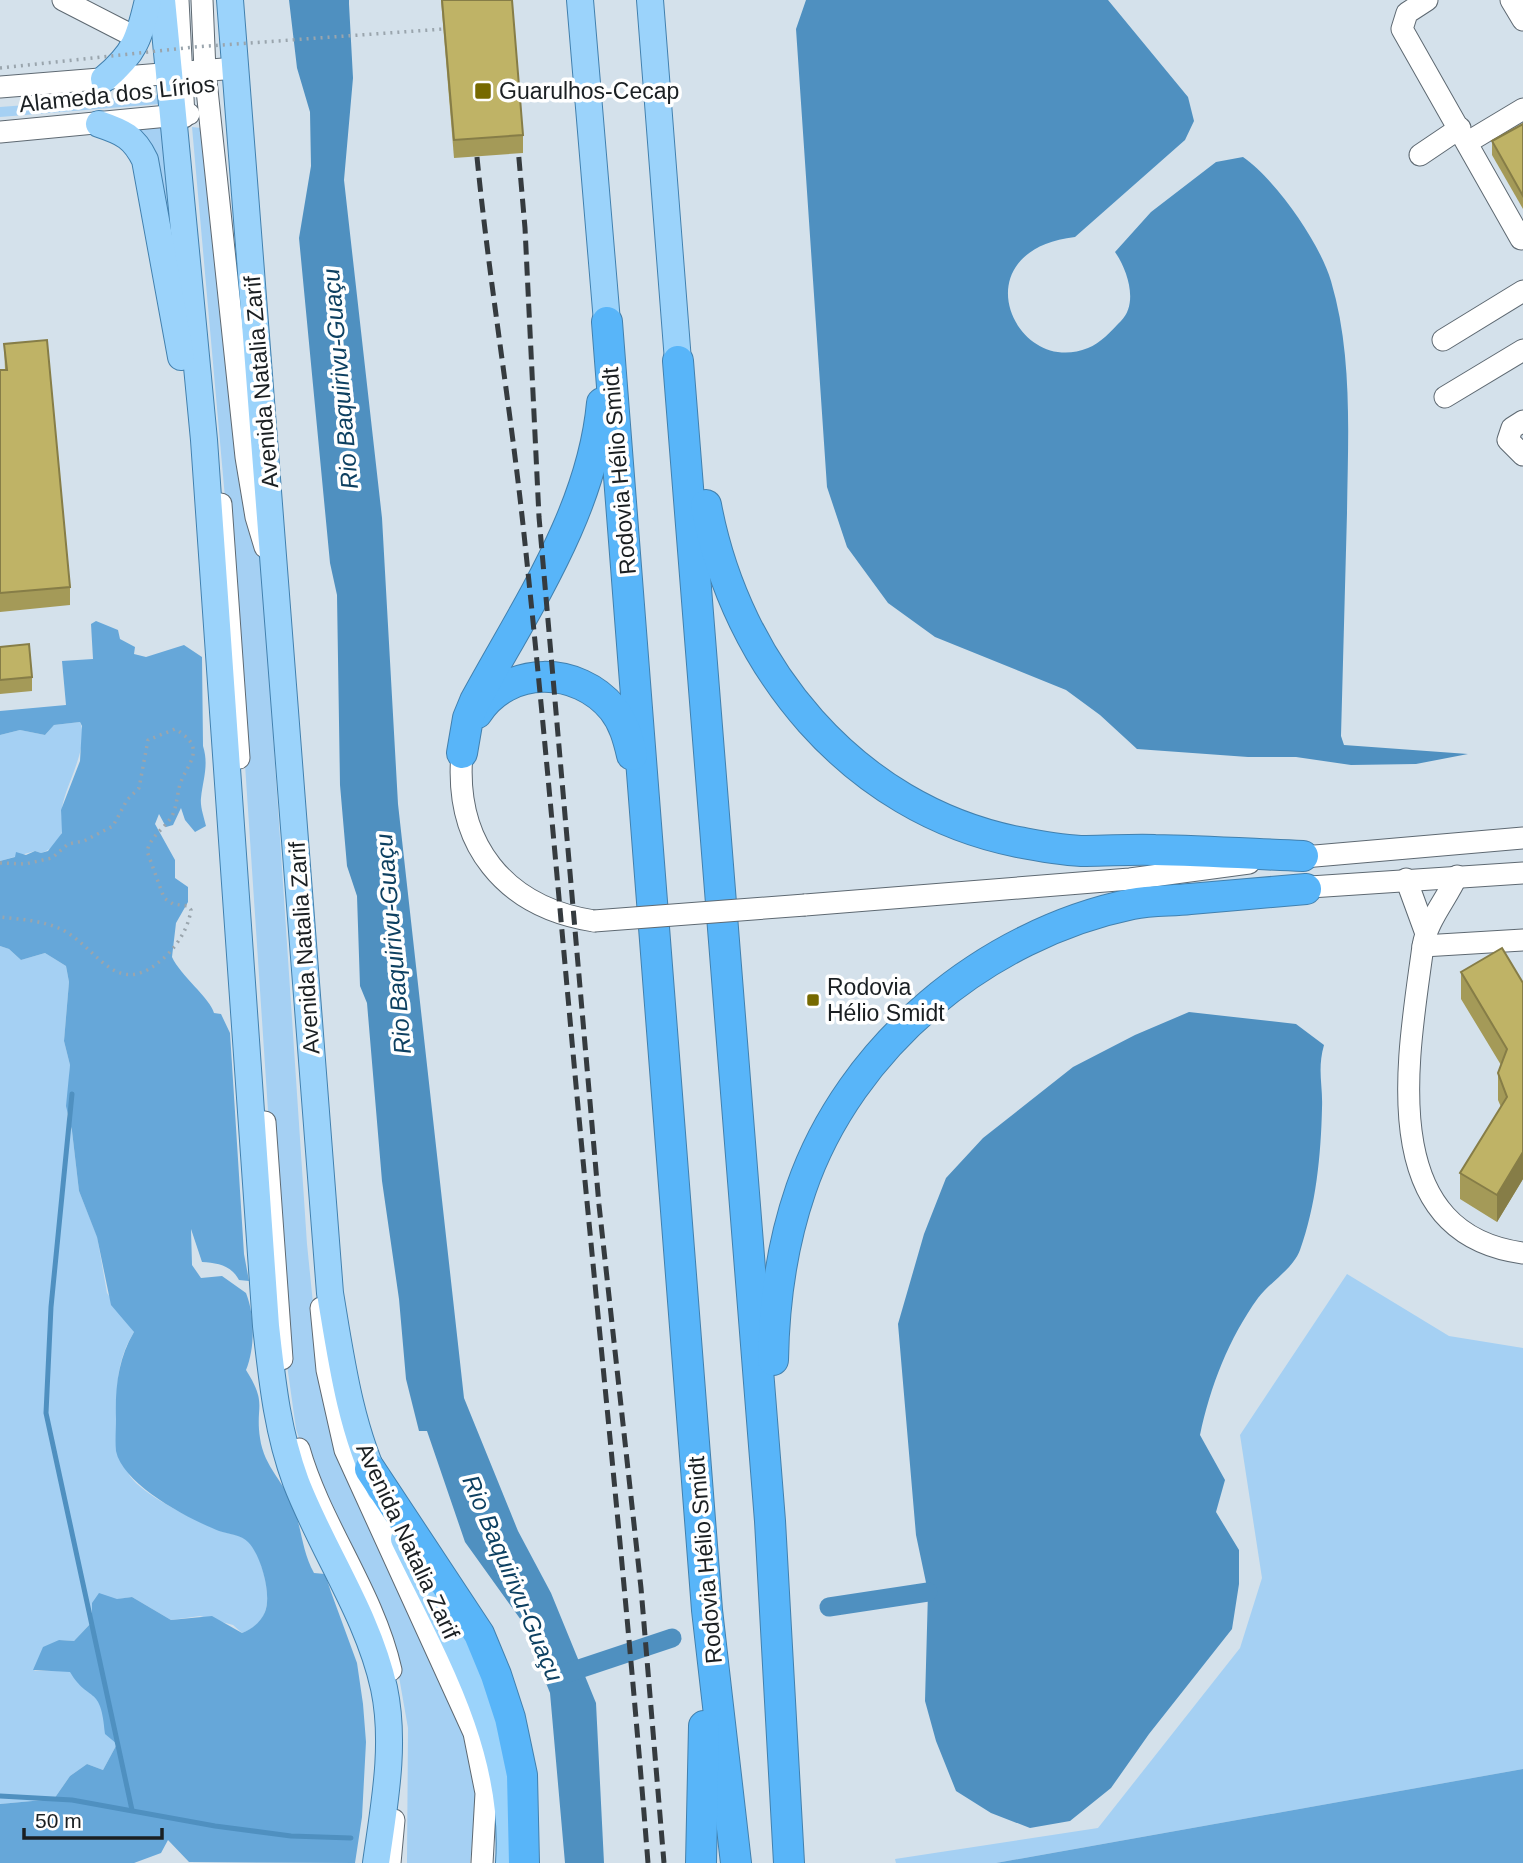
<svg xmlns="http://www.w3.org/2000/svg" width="1523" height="1863" viewBox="0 0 1523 1863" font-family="Arial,sans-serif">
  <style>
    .green { fill: #a5d0f3 }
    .forest { fill: #66a7d9 }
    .water { fill: #4f90c0 }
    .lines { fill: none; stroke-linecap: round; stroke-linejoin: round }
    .stream { stroke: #4f90c0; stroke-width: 5 }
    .canal { stroke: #4f90c0; stroke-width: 19 }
    .minor-casing { stroke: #5e6972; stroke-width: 23 }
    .major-casing { stroke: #4280ae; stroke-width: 28 }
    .highway-casing { stroke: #4280ae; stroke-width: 32 }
    .path { stroke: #9aa5ad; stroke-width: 3.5; stroke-dasharray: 2 5; stroke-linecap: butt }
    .minor { stroke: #fff; stroke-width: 21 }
    .major { stroke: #9bd3fb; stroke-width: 26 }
    .highway { stroke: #58b5f9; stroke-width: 30 }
    .rail { stroke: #353b3f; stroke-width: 5; stroke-dasharray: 14 7; stroke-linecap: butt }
    .minor-bridge-casing { stroke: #5e6972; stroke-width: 23; stroke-linecap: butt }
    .path-bridge { stroke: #9aa5ad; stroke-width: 3.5; stroke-dasharray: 2 5; stroke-linecap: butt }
    .minor-bridge { stroke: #fff; stroke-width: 21 }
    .wall { fill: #a49a58 }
    .shaded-wall { fill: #867d47 }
    .building { fill: #bfb366; stroke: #867d47; stroke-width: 2 }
    .poi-dot { fill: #766900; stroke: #fff; stroke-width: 2.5 }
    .labels { text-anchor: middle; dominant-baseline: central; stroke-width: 7; stroke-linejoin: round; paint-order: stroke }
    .poi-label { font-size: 23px; fill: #1a1f22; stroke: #fff; text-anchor: start }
    .street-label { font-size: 23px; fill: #1a1f22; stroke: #fff }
    .water-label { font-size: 24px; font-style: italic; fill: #0d4061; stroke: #fff }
  </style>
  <rect width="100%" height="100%" fill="#d4e1eb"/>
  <!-- green -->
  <g class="green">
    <path d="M 158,95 L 159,104 L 0,117 L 0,107 Z"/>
    <path d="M 166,126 L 170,226 L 134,129 Z"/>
    <path d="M 192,127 L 201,128 L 244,504 L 262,568 L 307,1244 L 321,1383 L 463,1725 L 477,1790 L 470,1863 L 407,1863 L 408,1728 L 395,1654 L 309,1468 L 296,1429 L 283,1336 L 234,599 Z"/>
    <path d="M 80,722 C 90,747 66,783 62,808 C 60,817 65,826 61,835 C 57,844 49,851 41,853 L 35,851 L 0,861 L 0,735 L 20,730 L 45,735 L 54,725 Z"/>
    <path d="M 0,946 L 9,949 L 21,960 L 45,953 L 66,966 L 69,982 L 64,1041 L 70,1065 L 67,1119 L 72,1131 L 79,1191 L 97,1236 L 107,1293 L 134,1332 C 117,1359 115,1388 119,1420 C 122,1435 121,1459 128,1473 C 138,1493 196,1521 218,1530 C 227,1534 241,1534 248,1541 C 261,1553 272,1595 265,1612 C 262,1622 251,1630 242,1633 L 233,1625 L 200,1616 L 171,1620 L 132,1597 L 92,1603 L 92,1622 L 74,1641 L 59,1640 L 34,1671 L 70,1671 L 96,1695 L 117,1744 L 103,1770 L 87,1764 L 70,1776 L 54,1799 L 0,1804 Z"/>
    <path d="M 1347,1274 L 1449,1336 L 1523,1348 L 1523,1769 L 996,1863 L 896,1863 L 895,1859 L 1098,1828 L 1240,1648 L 1262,1578 L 1240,1435 Z"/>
  </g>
  <!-- forest -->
  <g class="forest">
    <path d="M 96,621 L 118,630 L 120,639 L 135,647 L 134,654 L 146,657 L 184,645 L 202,657 L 203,746 C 209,765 203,779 201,798 C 200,807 204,817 206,826 L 195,832 L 185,820 L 181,808 L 173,825 L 166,827 L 159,814 L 155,824 L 175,860 L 175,878 L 188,887 L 188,902 L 176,923 L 172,957 C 180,975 210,998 214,1013 L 221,1014 L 230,1033 L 244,1254 L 249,1281 L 239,1280 C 231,1265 217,1263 202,1262 L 191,1229 L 192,1265 L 201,1278 L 222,1276 L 246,1293 C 255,1316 255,1348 246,1370 C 268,1405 255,1405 260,1438 C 264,1468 286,1483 295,1511 C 302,1533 303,1553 314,1573 L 325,1574 L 331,1592 L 357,1663 L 363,1704 L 366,1742 L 362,1817 L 355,1863 L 189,1862 L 168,1840 L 161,1853 L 134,1863 L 0,1863 L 0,1804 L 54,1799 L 70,1776 L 87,1764 L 103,1770 L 117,1744 L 105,1734 C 101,1683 89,1704 70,1672 L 33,1670 L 43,1647 L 59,1640 L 74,1641 L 92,1622 L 92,1603 L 99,1593 L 117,1599 L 132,1597 L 171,1620 L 212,1616 L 242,1633 C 251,1630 261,1622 265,1612 C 272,1595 261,1555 248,1542 C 242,1535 228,1534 219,1531 C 189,1519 123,1485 116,1451 C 115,1441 116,1429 116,1419 C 115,1388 118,1359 134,1332 L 111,1305 L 97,1237 L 79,1191 L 72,1131 L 66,1106 L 70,1065 L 64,1041 L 69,982 L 66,966 L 45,953 L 21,960 L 9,949 L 0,946 L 0,861 L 15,857 L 16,852 L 26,855 L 35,851 L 41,853 L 48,851 L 62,833 L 61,810 L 80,761 L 82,726 L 80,722 L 54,725 L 45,735 L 20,730 L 0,735 L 0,711 L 66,705 L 62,661 L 93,659 L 91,624 Z"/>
    <path d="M 1523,1769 L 1523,1863 L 996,1863 Z"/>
  </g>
  <!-- water -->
  <g class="water">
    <path d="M 289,0 L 349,0 L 349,4 L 353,78 L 344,180 L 382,518 L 398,804 L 464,1398 L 518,1531 L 551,1593 L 596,1703 L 604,1863 L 565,1863 L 550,1693 L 521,1620 L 465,1542 L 427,1431 L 419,1431 L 406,1379 L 399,1299 L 382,1181 L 367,1003 L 360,986 L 357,896 L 347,866 L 340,785 L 337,595 L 330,563 L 299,238 L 311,166 L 310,112 L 297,68 Z"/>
    <path d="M 806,0 L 1108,0 L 1188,97 L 1194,121 L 1185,140 L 1075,237 C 958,251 1015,378 1088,348 C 1100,344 1112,330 1121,321 C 1139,303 1127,269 1115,252 L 1151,212 L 1216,162 L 1243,157 C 1275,179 1320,243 1331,281 C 1353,355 1348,436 1347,513 C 1345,587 1343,662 1341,736 L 1344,745 L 1468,754 L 1416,764 L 1351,765 L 1296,757 L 1248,757 L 1137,749 L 1100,715 L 1066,690 L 935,637 L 888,603 L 847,547 L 827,487 L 796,29 Z"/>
    <path d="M 1189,1012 L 1296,1024 L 1324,1045 C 1317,1070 1323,1084 1322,1108 C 1321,1155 1316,1206 1300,1250 C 1293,1269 1270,1282 1258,1298 C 1229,1338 1210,1387 1200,1435 L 1225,1480 L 1216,1512 L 1239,1550 L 1239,1584 L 1232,1629 L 1149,1734 L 1111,1788 L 1070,1821 L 1030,1828 L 991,1813 L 956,1791 L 936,1741 L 925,1701 L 928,1592 L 916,1535 L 898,1324 L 924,1234 L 946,1178 L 983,1138 L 1073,1067 L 1135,1035 Z"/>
  </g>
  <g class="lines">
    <!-- stream -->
    <g class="stream">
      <path d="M 72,1094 L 51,1307 L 46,1413 L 132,1810"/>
      <path d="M 0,1796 L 72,1800 L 215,1826 L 291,1836 L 351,1838"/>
    </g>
    <!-- canal -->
    <g class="canal">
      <path d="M 829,1607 L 928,1592"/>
      <path d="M 558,1676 L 672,1638"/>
    </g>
    <!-- minor casing -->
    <g class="minor-casing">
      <g id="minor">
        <path d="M 63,0 L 139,39"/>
        <path d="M 178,0 L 184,117"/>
        <path d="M 202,0 L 205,71 L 246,457 L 256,517 L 265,547"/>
        <path d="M 1427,0 L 1407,13 L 1402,29 L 1521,239"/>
        <path d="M 1511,0 L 1523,20"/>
        <path d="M 0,87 L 236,68"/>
        <path d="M 0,132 L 189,114"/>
        <path d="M 1468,142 L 1523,109"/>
        <path d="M 1420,155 L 1460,128"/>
        <path d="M 1443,340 L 1523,291"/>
        <path d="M 1445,397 L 1523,350"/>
        <path d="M 1523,421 L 1512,428 L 1508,440 L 1523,455"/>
        <path d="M 221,504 L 239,758"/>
        <path d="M 462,753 C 454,844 504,907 594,921"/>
        <path d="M 1292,858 L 1523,838"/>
        <path d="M 1457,876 C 1446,900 1427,921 1423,946 C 1409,1052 1372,1233 1523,1253"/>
        <path d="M 1406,879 L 1425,931"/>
        <path d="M 1295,888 L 1523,873"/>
        <path d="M 805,905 L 1130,879 L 1249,863"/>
        <path d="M 1423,946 L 1523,940"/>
        <path d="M 265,1122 L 282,1359"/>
        <path d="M 321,1308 L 327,1370 L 345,1450 L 474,1733 L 486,1793 L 482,1863"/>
        <path d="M 299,1449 C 321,1526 373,1591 391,1670"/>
        <path d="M 390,1863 L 394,1820"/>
      </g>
    </g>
    <!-- major casing -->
    <g class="major-casing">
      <g id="major">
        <path d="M 162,0 L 204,440 L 266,1326 C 272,1379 277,1431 296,1482 C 323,1552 368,1615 384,1688 C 396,1745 384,1806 376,1863"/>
        <path d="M 230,0 L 330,1293 C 341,1359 350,1428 380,1489"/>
        <path d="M 580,0 L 607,322"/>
        <path d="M 650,0 L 678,361"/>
        <path d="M 104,79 C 135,53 139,39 148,0"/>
        <path d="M 99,124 C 123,132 134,137 145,160 L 181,357"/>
        <path d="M 404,1539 C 454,1642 517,1745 509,1863"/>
      </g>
    </g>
    <!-- highway casing -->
    <g class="highway-casing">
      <g id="highway">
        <path d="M 607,322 L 707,1610 L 736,1863"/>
        <path d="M 678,361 L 770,1521 L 789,1863"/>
        <path d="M 706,505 C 736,666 852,809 1018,842 C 1040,846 1064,851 1086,851 C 1109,851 1132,849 1155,850 C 1204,851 1254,854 1303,856"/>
        <path d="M 477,713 C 508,665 578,666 613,709 C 624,723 628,738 632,755"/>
        <path d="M 462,753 L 468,718 L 475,701 C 526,607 592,512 602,403"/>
        <path d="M 773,1360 C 774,1302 782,1244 801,1189 C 850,1046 986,934 1132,904 C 1151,900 1171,901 1190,899 C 1229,896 1267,892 1306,889"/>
        <path d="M 370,1469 L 479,1634 L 496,1675 L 510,1718 L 522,1775 L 524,1863"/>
        <path d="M 701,1863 L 704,1726"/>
      </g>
    </g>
    <!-- path -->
    <path class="path" d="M 0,863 L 25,864 L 52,858 L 68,844 L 84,841 L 113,826 L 127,800 L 139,788 L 148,740 L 175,729 C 208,748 188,762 180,784 C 177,795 177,806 172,816 C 164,829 151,836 147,851 L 164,898 L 173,904 L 188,906 L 191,910 C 188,928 179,943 166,956 C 117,1002 101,951 63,930 C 45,921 20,919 0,917"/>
    <!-- minor -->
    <use href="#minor" class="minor"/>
    <!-- major -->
    <use href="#major" class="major"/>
    <!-- highway -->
    <use href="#highway" class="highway"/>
    <!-- rail -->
    <g class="rail">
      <path d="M 475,136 C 487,269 510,401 524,534 C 548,760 566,986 588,1212 C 609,1429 631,1646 648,1863"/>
      <path d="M 517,136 L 525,228 L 539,517 L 599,1205 L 641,1588 L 664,1863"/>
    </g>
    <!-- minor-bridge casing -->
    <g class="minor-bridge-casing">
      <path id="minor-bridge" d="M 594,921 L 805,905"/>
    </g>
    <!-- path-bridge -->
    <path class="path-bridge" d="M 0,68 L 194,47 L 443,29"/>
    <!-- minor-bridge -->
    <use href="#minor-bridge" class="minor-bridge"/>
  </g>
  <!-- wall -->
  <g class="wall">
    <path d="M 441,0 L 512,0 L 523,135 L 523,153 L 454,158 Z"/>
    <path d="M 1523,124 L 1523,209 L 1492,155 L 1492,141 Z"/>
    <path d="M 4,344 L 70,587 L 70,605 L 0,612 L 0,370 L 5,370 Z"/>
    <path d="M 0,647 L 32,677 L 32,691 L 0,694 Z"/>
    <path d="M 1461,972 L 1523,983 L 1523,1179 L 1497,1222 L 1460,1199 L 1460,1173 L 1501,1107 L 1498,1100 L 1498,1073 L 1501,1065 L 1461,999 Z"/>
  </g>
  <!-- shaded-wall -->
  <path class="shaded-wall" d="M 1523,1152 L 1523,1179 L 1497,1222 L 1497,1195 Z"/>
  <!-- building -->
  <g class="building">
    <path d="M 442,0 L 512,0 L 523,135 L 454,140 Z"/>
    <path d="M 1523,124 L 1523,196 L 1492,141 Z"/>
    <path d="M 47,340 L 70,587 L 0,593 L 0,370 L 7,370 L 4,344 Z"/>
    <path d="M 29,644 L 32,677 L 0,680 L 0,647 Z"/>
    <path d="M 1502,948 L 1523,983 L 1523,1152 L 1497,1195 L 1460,1173 L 1507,1097 L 1498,1073 L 1507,1049 L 1461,972 Z"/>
  </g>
  <!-- markers -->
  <g class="poi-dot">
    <rect x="474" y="82" width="18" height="18" rx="3.5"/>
    <rect x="806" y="993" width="14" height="14" rx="3.5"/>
  </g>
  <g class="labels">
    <!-- poi labels -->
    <g class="poi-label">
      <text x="499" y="91">Guarulhos-Cecap</text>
      <text x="827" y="987">Rodovia<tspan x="827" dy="26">Hélio Smidt</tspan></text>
    </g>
    <!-- street labels -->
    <g class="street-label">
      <text transform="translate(117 94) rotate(-6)">Alameda dos Lírios</text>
      <text transform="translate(261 382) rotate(-95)">Avenida Natalia Zarif</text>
      <text transform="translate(619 471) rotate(-95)">Rodovia Hélio Smidt</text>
      <text transform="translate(304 948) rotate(-94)">Avenida Natalia Zarif</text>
      <text transform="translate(408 1541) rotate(65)">Avenida Natalia Zarif</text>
      <text transform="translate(705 1560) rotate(-95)">Rodovia Hélio Smidt</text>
    </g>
    <!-- water labels -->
    <g class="water-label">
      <text transform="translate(340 379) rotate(-95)">Rio Baquirivu-Guaçu</text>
      <text transform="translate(393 944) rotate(-95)">Rio Baquirivu-Guaçu</text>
      <text transform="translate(513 1578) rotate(67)">Rio Baquirivu-Guaçu</text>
    </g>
  </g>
  <!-- scale -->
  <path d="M24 1828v10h138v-10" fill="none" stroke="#1a1f22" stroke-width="3.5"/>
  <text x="35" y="1828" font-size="21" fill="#1a1f22" stroke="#ffffff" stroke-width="5" paint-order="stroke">50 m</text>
</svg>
